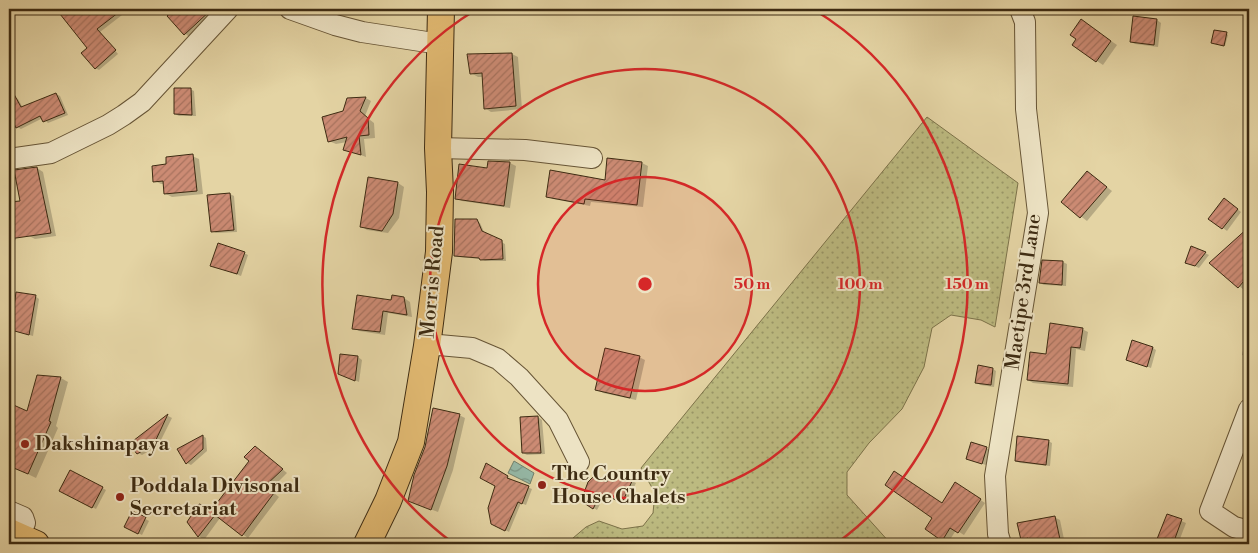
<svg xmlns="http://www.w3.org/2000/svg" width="1258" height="553" viewBox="0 0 1258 553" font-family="'Libre Bodoni',serif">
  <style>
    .grass { fill: url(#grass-dots); stroke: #7c7249 }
    .water { fill: url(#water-waves); stroke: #72806b }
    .shadow { fill: #0003 }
    .building { fill: url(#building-hatch); stroke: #3d2b12 }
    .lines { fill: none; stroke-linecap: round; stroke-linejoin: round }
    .minor-casing { stroke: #675536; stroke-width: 22 }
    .major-casing { stroke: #3d2b12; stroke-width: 28 }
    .minor { stroke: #ede3c4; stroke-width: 20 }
    .major { stroke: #e2ba72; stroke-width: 26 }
    .ring { fill: none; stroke: #d62828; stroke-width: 2.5 }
    .poi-dot { fill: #8f2418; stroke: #ede3c4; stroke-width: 2 }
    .labels { text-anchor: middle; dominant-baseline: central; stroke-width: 4; stroke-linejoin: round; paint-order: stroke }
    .street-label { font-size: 20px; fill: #3d2b12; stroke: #ede3c4 }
    .poi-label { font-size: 20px; font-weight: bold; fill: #3d2b12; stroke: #ede3c4; text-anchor: start }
    .centre { fill: #d62828; stroke: #ede3c4; stroke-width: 2.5 }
    .ring-label { font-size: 15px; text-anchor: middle; font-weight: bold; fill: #d62828; stroke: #ede3c4; stroke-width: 4; stroke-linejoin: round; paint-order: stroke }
  </style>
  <defs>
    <pattern id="grass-dots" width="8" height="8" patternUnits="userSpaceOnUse" patternTransform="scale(1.25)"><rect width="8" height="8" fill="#bcba80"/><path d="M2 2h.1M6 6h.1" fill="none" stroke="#9a9767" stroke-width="1.8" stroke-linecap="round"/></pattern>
    <pattern id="water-waves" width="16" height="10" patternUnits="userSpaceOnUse" patternTransform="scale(1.25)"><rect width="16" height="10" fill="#95b8a6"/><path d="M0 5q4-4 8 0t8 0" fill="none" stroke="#7b9686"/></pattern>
    <pattern id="building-hatch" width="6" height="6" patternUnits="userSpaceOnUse" patternTransform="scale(1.25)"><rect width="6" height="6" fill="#cc8b74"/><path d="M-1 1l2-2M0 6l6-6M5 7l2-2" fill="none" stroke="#a7725e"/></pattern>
  </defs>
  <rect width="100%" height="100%" fill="#e4d4a4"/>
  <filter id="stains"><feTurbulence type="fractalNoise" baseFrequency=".004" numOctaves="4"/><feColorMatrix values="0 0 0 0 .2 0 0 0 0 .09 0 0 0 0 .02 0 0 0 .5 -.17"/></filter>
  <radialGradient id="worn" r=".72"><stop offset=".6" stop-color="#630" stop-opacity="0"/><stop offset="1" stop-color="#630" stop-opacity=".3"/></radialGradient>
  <!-- grass -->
  <path class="grass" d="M 927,117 L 1018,183 L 995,327 L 981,320 L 951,315 L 932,328 L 924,367 L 902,409 L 869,443 L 847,472 L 847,495 L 891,544 L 566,544 L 586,527 L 599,521 L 622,529 L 643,526 L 653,513 L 655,493 L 641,468 Z"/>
  <!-- water -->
  <path class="water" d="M 514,461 L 534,473 L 530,484 L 508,473 Z"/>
  <!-- shadow -->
  <g class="shadow">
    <path d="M 57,9 L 123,9 L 126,12 L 100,32 L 118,54 L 99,70 L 95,68 L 89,48 Z"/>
    <path d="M 177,9 L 203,9 L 210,16 L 189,37 L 169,17 Z"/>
    <path d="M 505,9 L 524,9 L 521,15 Z"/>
    <path d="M 1095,9 L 1142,9 L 1139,15 Z"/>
    <path d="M 1157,20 L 1161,23 L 1158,47 L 1135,44 L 1131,42 Z"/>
    <path d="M 1095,30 L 1117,45 L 1103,65 L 1073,45 Z"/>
    <path d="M 1227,34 L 1228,35 L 1225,46 L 1213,43 Z"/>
    <path d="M 512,54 L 518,57 L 522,109 L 491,112 L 485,108 L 483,77 L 478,77 L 471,73 Z"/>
    <path d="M 190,89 L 194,91 L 196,116 L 179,116 L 175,114 Z"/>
    <path d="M 56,94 L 60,96 L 68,115 L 48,123 L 43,118 L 21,129 L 17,127 L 9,111 L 9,100 L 15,97 L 18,99 L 23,108 Z"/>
    <path d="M 366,98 L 371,101 L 365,116 L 374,123 L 375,138 L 364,139 L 366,157 L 345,149 L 347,142 L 336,144 L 329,141 L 344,112 L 348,100 Z"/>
    <path d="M 192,156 L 199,159 L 203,194 L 172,197 L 166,194 L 165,184 L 161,184 L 155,181 L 168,165 Z"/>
    <path d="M 489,162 L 510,163 L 516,166 L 510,208 L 462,201 L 456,198 L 488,169 Z"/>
    <path d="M 642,163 L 648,166 L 643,207 L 591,202 L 590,206 L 553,199 L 547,196 L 606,181 Z"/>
    <path d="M 37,168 L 43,172 L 56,236 L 35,239 L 29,236 Z"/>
    <path d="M 1087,172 L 1112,191 L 1087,221 L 1062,202 Z"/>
    <path d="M 398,183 L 404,187 L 399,218 L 388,233 L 367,230 L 361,226 Z"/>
    <path d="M 230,194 L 234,196 L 237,232 L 216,233 L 212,231 Z"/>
    <path d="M 1228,202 L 1241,212 L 1227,231 L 1210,218 Z"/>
    <path d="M 9,216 L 16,240 L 11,241 L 12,247 L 9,248 Z"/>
    <path d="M 477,221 L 480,223 L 485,234 L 505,244 L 506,261 L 485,261 L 481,259 L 459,257 L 455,255 Z"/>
    <path d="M 1249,229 L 1249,284 L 1244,290 L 1211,263 Z"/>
    <path d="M 244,253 L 248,255 L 241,276 L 216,267 Z"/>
    <path d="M 1205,253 L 1209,255 L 1199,268 L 1190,264 Z"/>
    <path d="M 1043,261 L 1063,262 L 1067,264 L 1066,286 L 1044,285 L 1040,283 Z"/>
    <path d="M 35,296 L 39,299 L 33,336 L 12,330 Z"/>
    <path d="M 404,298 L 410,302 L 412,317 L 388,313 L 385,335 L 359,331 L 354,328 L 392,301 Z"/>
    <path d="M 1082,329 L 1088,332 L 1085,351 L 1076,349 L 1073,387 L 1033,383 L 1028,380 L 1047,355 Z"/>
    <path d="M 1247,332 L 1249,333 L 1249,358 L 1242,355 Z"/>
    <path d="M 1153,348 L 1156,350 L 1151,368 L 1127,359 Z"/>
    <path d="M 358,357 L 362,360 L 359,382 L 343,375 Z"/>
    <path d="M 639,357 L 645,360 L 636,400 L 603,393 L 597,389 Z"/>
    <path d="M 993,369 L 996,371 L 994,387 L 980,385 L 976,382 Z"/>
    <path d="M 38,376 L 61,378 L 68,382 L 56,426 L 58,428 L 36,478 L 9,465 L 9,405 L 28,413 Z"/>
    <path d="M 459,415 L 465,418 L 453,470 L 438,512 L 409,501 Z"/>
    <path d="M 168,416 L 172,418 L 158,446 L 142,455 L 138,453 L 131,444 Z"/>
    <path d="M 538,417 L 542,420 L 545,454 L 527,455 L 523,453 Z"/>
    <path d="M 203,436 L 206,438 L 207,451 L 191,465 L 187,463 L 179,449 Z"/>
    <path d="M 1048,441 L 1052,443 L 1050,466 L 1020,463 L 1016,461 Z"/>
    <path d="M 986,448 L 990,450 L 986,465 L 967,459 Z"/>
    <path d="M 261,451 L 287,473 L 270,490 L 279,497 L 248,538 L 220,518 L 204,540 L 199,536 L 189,522 L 213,510 Z"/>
    <path d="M 486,465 L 511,479 L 510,480 L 532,489 L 526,505 L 521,503 L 509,532 L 493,523 L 497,486 Z"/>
    <path d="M 70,471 L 106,490 L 96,509 L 60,490 Z"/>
    <path d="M 613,472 L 636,483 L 626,504 L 605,495 L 597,510 L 582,501 L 607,483 Z"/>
    <path d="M 961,487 L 985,503 L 964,535 L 956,530 L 948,543 L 943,540 L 942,504 Z"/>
    <path d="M 1249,498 L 1249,518 L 1244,515 Z"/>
    <path d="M 133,512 L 149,521 L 142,535 L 126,527 Z"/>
    <path d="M 1167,515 L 1186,523 L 1178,544 L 1172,544 L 1162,541 Z"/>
    <path d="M 1054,517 L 1060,520 L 1065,544 L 1023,544 L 1019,524 Z"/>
  </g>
  <!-- building -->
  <g class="building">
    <path d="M 56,9 L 123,9 L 97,29 L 116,50 L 95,69 L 81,53 L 87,48 Z"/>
    <path d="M 175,9 L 212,9 L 184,35 L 167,16 Z"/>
    <path d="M 1133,16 L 1157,19 L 1154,45 L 1130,42 Z"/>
    <path d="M 1081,19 L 1111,41 L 1096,62 L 1072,45 L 1076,39 L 1070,35 Z"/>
    <path d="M 1214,30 L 1227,32 L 1224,46 L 1211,43 Z"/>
    <path d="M 512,53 L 516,106 L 484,109 L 482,73 L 470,74 L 467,54 Z"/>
    <path d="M 9,85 L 21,107 L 56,93 L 65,113 L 43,122 L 40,116 L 16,128 L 9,113 Z"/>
    <path d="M 174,88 L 191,88 L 192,115 L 174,114 Z"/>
    <path d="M 366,97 L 360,111 L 368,118 L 369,135 L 359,136 L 361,155 L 343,150 L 347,137 L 328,142 L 322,117 L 343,111 L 347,98 Z"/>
    <path d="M 193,154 L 197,191 L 164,194 L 163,181 L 153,182 L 152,166 L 166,164 L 166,157 Z"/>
    <path d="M 607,158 L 642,162 L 637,205 L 585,199 L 584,204 L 546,197 L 550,170 L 605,180 Z"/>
    <path d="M 488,161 L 510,162 L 504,206 L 455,199 L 459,164 L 487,168 Z"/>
    <path d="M 37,167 L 51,233 L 9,239 L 9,202 L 20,201 L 14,170 Z"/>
    <path d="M 1087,171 L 1107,187 L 1080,218 L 1061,202 Z"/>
    <path d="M 368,177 L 398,182 L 393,214 L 382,231 L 360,227 Z"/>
    <path d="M 230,193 L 234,230 L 211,232 L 207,195 Z"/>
    <path d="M 1224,198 L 1238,209 L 1222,229 L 1208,219 Z"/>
    <path d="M 455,219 L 477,219 L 482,231 L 502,240 L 503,259 L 480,260 L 479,258 L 454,256 Z"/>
    <path d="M 1249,227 L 1249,275 L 1238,288 L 1209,263 Z"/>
    <path d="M 218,243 L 245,252 L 237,274 L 210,266 Z"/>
    <path d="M 1191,246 L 1206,252 L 1195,266 L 1185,263 Z"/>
    <path d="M 1042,260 L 1063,261 L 1062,285 L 1039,283 Z"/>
    <path d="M 16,292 L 36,295 L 29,335 L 11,330 Z"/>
    <path d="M 357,295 L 391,300 L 392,295 L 404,297 L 407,315 L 383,311 L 380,332 L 352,329 Z"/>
    <path d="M 1050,323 L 1083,328 L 1080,348 L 1071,347 L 1068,384 L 1027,380 L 1030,352 L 1046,354 Z"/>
    <path d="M 1132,340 L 1153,347 L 1147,367 L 1126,360 Z"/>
    <path d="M 605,348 L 640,356 L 630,398 L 595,390 Z"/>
    <path d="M 340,354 L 358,356 L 355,381 L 338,374 Z"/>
    <path d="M 978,365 L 993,368 L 991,385 L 975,383 Z"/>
    <path d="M 37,375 L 61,377 L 49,421 L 51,422 L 28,474 L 9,466 L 9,403 L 27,411 Z"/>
    <path d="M 433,408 L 460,414 L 447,466 L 431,510 L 408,501 L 414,475 L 425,447 Z"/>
    <path d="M 168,414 L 154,444 L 137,454 L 129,444 Z"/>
    <path d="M 538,416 L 541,453 L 522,453 L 520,417 Z"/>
    <path d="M 203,435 L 203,449 L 186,464 L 177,449 Z"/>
    <path d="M 1017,436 L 1049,440 L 1046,465 L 1015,461 Z"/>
    <path d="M 971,442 L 987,447 L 982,464 L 966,459 Z"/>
    <path d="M 255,446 L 283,469 L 265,486 L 274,493 L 242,536 L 215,515 L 198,537 L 187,522 L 199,504 L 213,508 L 249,461 L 244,457 Z"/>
    <path d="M 486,463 L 508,476 L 507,478 L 529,486 L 522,504 L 518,502 L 505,531 L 491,524 L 488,508 L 495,486 L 480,478 Z"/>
    <path d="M 70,470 L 103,487 L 92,508 L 59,491 Z"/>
    <path d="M 612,470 L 633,479 L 622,503 L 601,493 L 593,509 L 581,501 L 588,482 L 595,475 L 607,482 Z"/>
    <path d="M 894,471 L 942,503 L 955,482 L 981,499 L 958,533 L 950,528 L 942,541 L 925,529 L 932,518 L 885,485 Z"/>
    <path d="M 132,511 L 146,517 L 138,534 L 124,527 Z"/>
    <path d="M 1167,514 L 1182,519 L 1173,544 L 1157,539 Z"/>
    <path d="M 1055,516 L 1061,544 L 1030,544 L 1028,538 L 1021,540 L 1017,523 Z"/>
  </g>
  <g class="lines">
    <!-- minor casing -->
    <g class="minor-casing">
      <g id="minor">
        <path d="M 290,9 L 335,25 L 362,32 L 440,44"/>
        <path d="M 438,148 L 525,150 L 592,158"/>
        <path d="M 9,159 L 51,153 L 108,125 L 124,115 L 142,102 L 228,9"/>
        <path d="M 427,346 L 439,345 L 472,348 L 498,359 L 519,377 L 558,420 L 579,462"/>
        <path d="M 1249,409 L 1210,511 L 1234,527 L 1249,531"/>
        <path d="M 9,511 L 23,517 L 25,523 L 18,536"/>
        <path d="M 1001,544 L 998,534 L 995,476 L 1038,213 L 1026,109 L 1025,22 L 1020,9"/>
      </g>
    </g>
    <!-- major casing -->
    <g class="major-casing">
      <g id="major">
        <path d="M 9,532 L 36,544"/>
        <path d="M 367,544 L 388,501 L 411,442 L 427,346 L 439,252 L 440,192 L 438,148 L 441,9"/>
      </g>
    </g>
    <!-- minor -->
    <use href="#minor" class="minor"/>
    <!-- major -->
    <use href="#major" class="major"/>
  </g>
  <!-- distance rings -->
  <circle cx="645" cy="284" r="107" fill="#d62828" fill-opacity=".12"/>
  <g class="ring">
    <circle cx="645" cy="284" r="107"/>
    <circle cx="645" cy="284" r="215"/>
    <path d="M453 543A322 322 0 0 1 477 9M813 9A322 322 0 0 1 837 543"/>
  </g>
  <!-- markers -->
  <g class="poi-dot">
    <circle cx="25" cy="444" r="5"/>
    <circle cx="542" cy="485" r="5"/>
    <circle cx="120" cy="497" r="5"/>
  </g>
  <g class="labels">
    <!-- street labels -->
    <g class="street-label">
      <text transform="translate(433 282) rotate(-85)">Morris Road</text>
      <text transform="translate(1024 292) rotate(-82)">Maetipe 3rd Lane</text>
    </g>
    <!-- poi labels -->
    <g class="poi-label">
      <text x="35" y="444">Dakshinapaya</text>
      <text x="552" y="474">The Country<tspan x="552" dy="23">House Chalets</tspan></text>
      <text x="130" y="486">Poddala Divisonal<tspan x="130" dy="23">Secretariat</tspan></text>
    </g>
  </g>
  <circle cx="645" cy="284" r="8" class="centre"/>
  <g class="ring-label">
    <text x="752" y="289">50 m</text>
    <text x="860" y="289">100 m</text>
    <text x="967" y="289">150 m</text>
  </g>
  <!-- margin -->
  <rect width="1258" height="553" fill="none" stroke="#e4d4a4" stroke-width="30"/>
  <rect x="10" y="10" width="1238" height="533" fill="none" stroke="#3d2b12" stroke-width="2.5"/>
  <rect x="15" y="15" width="1228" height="523" fill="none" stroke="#3d2b12"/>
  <rect width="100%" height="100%" filter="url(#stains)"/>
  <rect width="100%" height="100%" fill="url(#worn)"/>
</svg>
